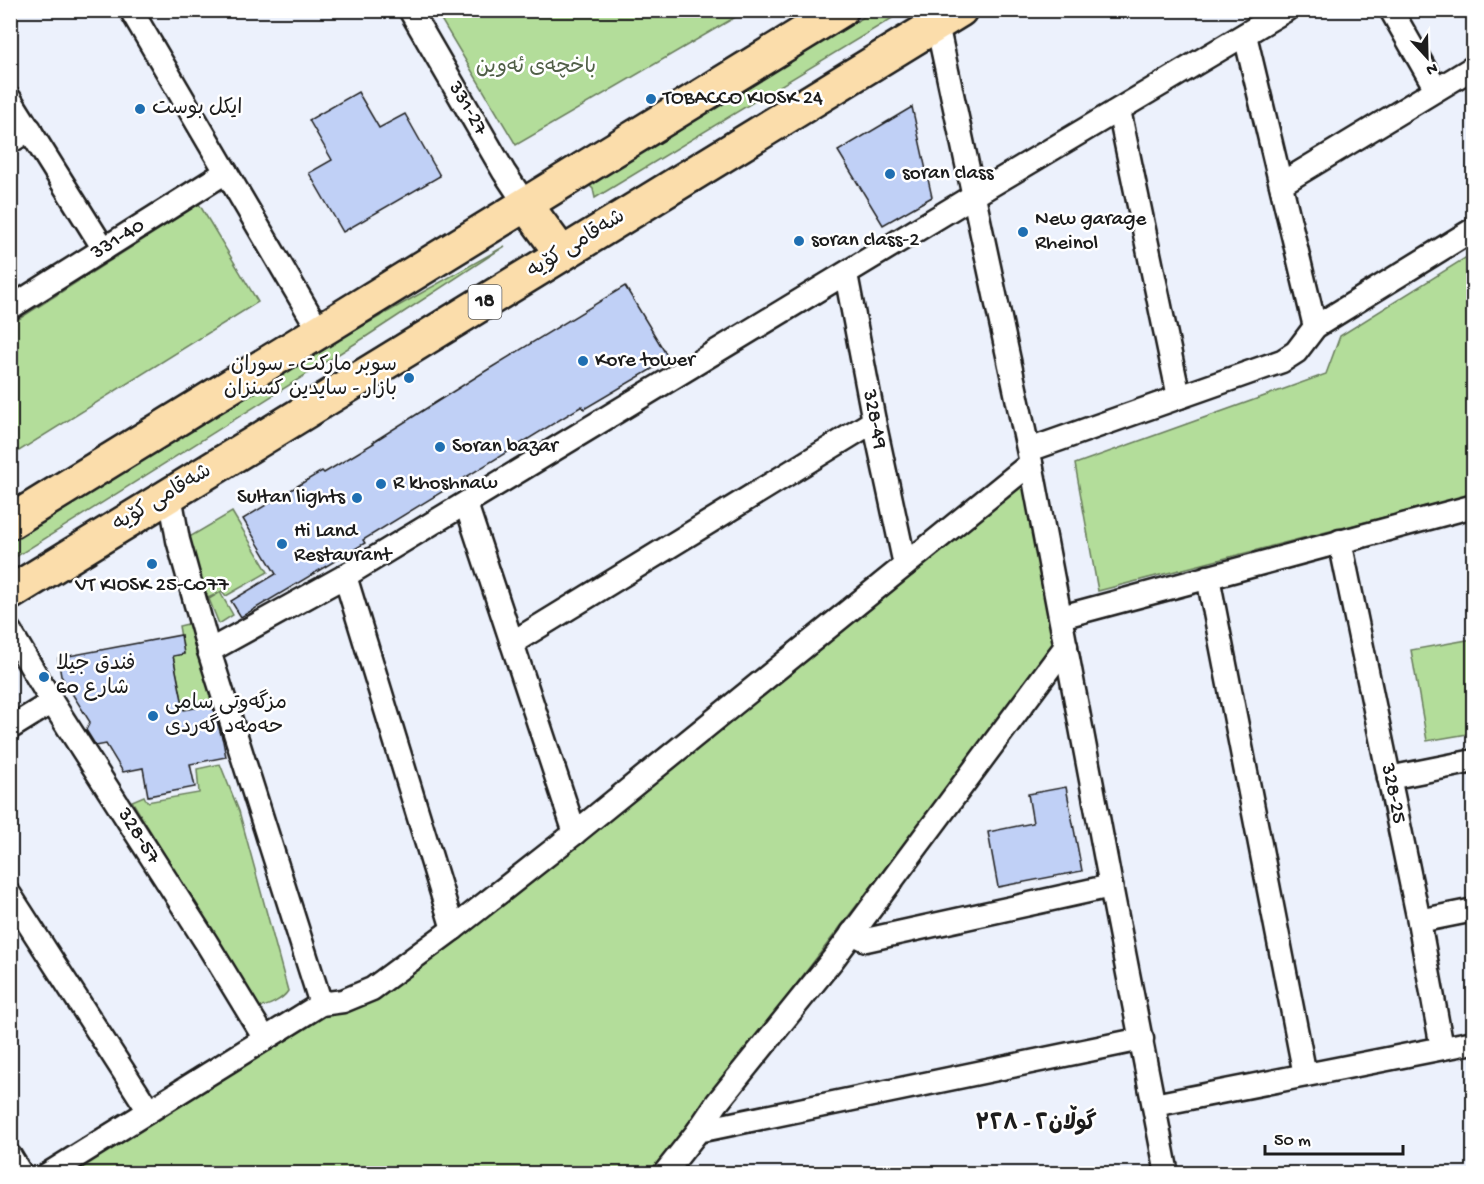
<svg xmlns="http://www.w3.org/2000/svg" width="1484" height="1184" viewBox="0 0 1484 1184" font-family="'Gochi Hand','Playpen Sans Arabic',sans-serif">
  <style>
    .green { fill: #b3dd9a; stroke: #687c5b; stroke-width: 1.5 }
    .building { fill: #c0d0f6; stroke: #1c1c1c; stroke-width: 1.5 }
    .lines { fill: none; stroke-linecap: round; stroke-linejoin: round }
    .minor-casing { stroke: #1c1c1c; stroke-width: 27 }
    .highway-casing { stroke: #1c1c1c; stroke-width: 38 }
    .minor { stroke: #fff; stroke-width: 22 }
    .highway { stroke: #fbddab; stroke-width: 33 }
    .poi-dot { fill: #1f6fb2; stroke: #fff; stroke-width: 2 }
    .labels { text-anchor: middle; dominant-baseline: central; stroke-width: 5; stroke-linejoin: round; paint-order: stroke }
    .shield { fill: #fff; stroke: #606060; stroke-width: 1.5 }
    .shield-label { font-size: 20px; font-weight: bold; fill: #1c1c1c }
    .park-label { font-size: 21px; fill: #516048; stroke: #fff }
    .poi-label { font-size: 21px; fill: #1c1c1c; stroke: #fff; text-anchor: start }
    .street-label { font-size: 21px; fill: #1c1c1c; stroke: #fff }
    .neighbourhood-label { font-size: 22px; font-weight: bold; fill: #1c1c1c; stroke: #fff }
  </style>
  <rect width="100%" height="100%" fill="#ecf1fc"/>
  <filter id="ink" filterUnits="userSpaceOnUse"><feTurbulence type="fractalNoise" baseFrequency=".0167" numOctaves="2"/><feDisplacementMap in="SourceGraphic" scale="12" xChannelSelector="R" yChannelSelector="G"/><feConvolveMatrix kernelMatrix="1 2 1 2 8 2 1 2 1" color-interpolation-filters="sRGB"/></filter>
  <g filter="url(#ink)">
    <!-- green -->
    <g class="green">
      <path d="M 436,11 L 746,11 L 516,145 Z"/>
      <path d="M 874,11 L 904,11 L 595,198 L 593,189 L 586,182 Z"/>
      <path d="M 199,204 L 258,302 L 11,456 L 11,324 Z"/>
      <path d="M 505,246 L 364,338 L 11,560 L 11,539 L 352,332 Z"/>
      <path d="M 1473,253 L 1473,494 L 1098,591 L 1075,464 L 1326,374 L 1340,336 Z"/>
      <path d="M 1026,480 L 1058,642 L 652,1173 L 60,1174 L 326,1000 L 349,1006 L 424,965 Z"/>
      <path d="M 232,512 L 268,572 L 226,596 L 222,591 L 220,592 L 233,615 L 219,624 L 209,599 L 219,593 L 208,598 L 186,539 Z"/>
      <path d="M 192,623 L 216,704 L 184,710 L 173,656 L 184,654 L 179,626 Z"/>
      <path d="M 1473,639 L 1473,733 L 1427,741 L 1411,650 Z"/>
      <path d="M 220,764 L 239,811 L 288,991 C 283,999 267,1008 257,1007 L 132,801 L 144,796 L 147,802 L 199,793 L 197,769 Z"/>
    </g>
    <!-- building -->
    <g class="building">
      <path d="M 358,92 L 379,128 L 405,114 L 440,176 L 343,232 L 309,173 L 332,160 L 309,120 Z"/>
      <path d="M 912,107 L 932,197 L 883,225 L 838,151 Z"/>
      <path d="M 625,286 L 669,359 L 584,409 L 582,406 L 363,540 L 365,543 L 241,617 L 231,601 L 276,574 L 243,519 L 322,471 L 324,473 L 374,443 L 373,442 L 484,372 Z"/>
      <path d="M 181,635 L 184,654 L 173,656 L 184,710 L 212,705 L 223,741 L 226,757 L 190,764 L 195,787 L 148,796 L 143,768 L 123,772 L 106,744 L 96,746 L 86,730 L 90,722 L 61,676 L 58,658 Z"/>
      <path d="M 1066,787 L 1082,871 L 998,887 L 988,832 L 1033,823 L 1028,794 Z"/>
    </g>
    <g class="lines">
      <!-- minor casing -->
      <g class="minor-casing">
        <g id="minor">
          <path d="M 131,10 L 320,332"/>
          <path id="s1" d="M 410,10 L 504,172 L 526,205"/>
          <path d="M 1391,10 L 1436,89"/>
          <path d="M 937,24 L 1031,463 L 1111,886 L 1167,1174"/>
          <path d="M 1245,35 L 1315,327"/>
          <path d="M 10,99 L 104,249"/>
          <path d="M 1119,110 L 1179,397"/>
          <path d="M 10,142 L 30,129"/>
          <path d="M 1281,184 L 1474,67"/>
          <path id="s2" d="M 846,274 L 874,421 L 905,565"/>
          <path id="s3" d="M 10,308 L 226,172"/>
          <path d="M 1029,450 L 1282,361 L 1296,352 L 1315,327 L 1474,229"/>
          <path d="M 170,495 L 178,540 L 209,651 L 321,1004"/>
          <path d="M 466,504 L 575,833"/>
          <path id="s4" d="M 1340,541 L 1419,921 L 1442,1048"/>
          <path d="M 345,576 L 453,929"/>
          <path d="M 1208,577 L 1305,1075"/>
          <path d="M 1061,617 L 1474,506"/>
          <path id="s5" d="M 10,631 L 52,702 L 206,942 L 265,1039"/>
          <path d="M 512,643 L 874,421"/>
          <path d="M 209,651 L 345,576 L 973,196 L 1286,10"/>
          <path d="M 10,728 L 52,702"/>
          <path d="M 1389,778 L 1474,761"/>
          <path d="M 10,895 L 149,1111"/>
          <path d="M 1419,921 L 1474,910"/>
          <path d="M 852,933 L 866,940 L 1111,886"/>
          <path d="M 1154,1105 L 1474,1042"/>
          <path d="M 698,1131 L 1142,1039"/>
          <path d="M 10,1156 L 21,1174"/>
          <path d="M 48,1174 L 321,1004 L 343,1001 L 372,989 L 453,929 L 575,833 L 1031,463"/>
          <path d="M 664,1174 L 698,1131 L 717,1103 L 834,958 L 1066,646"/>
        </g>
      </g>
      <!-- highway casing -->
      <g class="highway-casing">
        <g id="highway">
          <path d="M 526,205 L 562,254"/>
          <path d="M 10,522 L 841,10"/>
          <path d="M 10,593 L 960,10"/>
        </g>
      </g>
      <!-- minor -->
      <use href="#minor" class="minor"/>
      <!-- highway -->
      <use href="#highway" class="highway"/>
    </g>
  </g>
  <!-- markers -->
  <g class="poi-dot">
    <circle cx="651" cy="99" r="6"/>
    <circle cx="140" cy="109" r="6"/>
    <circle cx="890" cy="174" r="6"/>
    <circle cx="1023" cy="232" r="6"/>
    <circle cx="799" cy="241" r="6"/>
    <circle cx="583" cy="361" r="6"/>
    <circle cx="409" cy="378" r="6"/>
    <circle cx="440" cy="447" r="6"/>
    <circle cx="381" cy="484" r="6"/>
    <circle cx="357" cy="498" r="6"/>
    <circle cx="282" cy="544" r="6"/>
    <circle cx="152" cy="564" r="6"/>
    <circle cx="44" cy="677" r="6"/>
    <circle cx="153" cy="716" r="6"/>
  </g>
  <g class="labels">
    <!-- shield labels -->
    <rect class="shield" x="468.5" y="285" width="33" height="34" rx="4.5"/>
    <g class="shield-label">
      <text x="485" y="302">18</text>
    </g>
    <!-- park labels -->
    <g class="park-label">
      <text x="536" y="68">باخچەی ئەوین</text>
    </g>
    <!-- poi labels -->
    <g class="poi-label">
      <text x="663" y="99">TOBACCO KIOSK 24</text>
      <text x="152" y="109">ايكل بوست</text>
      <text x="902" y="174">soran class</text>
      <text x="1035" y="220">New garage<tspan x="1035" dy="24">Rheinol</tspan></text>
      <text x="811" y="241">soran class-2</text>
      <text x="595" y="361">Kore tower</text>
      <text x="397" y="366" text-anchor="end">سوبر ماركت - سوران<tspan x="397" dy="24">بازار - سايدين كسنزان</tspan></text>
      <text x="452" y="447">Soran bazar</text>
      <text x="393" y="484">R khoshnaw</text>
      <text x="345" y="498" text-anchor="end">Sultan lights</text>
      <text x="294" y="532">Hi Land<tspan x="294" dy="24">Restaurant</tspan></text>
      <text x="152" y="586" text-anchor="middle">VT KIOSK 25-C077</text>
      <text x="56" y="665">فندق جيلا<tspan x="56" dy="24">شارع 60</tspan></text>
      <text x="165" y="704">مزگەوتی سامی<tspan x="165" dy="24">حەمەد گەردی</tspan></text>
    </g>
    <!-- street labels -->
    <g class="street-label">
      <text stroke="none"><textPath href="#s1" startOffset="114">331-27</textPath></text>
      <text stroke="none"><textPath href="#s3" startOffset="128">331-40</textPath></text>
      <text transform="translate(577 245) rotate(-32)">شەقامی کۆیە</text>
      <text stroke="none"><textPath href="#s2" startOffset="148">328-49</textPath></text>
      <text transform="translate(163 499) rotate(-31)">شەقامی کۆیە</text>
      <text stroke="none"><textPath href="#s4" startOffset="258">328-25</textPath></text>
      <text stroke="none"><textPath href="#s5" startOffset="242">328-57</textPath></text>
    </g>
    <!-- neighbourhood labels -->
    <g class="neighbourhood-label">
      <text x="1036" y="1125">گوڵان٢ - ٣٢٨</text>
    </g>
  </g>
  <!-- margin -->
  <rect width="1484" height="1184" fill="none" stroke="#fff" stroke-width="36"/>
  <rect x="18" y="18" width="1448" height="1148" fill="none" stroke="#1c1c1c" stroke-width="2" filter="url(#ink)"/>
  <!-- north arrow -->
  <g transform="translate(1427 57) rotate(158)" stroke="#ffffff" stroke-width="4.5" paint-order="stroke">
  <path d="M0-4.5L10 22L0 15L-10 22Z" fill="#1c1c1c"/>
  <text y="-9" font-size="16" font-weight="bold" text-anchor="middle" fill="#1c1c1c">N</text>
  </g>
  <!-- scale -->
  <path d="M1265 1145v9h138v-9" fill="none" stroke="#1c1c1c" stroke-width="3"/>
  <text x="1274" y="1145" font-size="18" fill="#1c1c1c" stroke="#ffffff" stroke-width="4.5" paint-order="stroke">50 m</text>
</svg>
